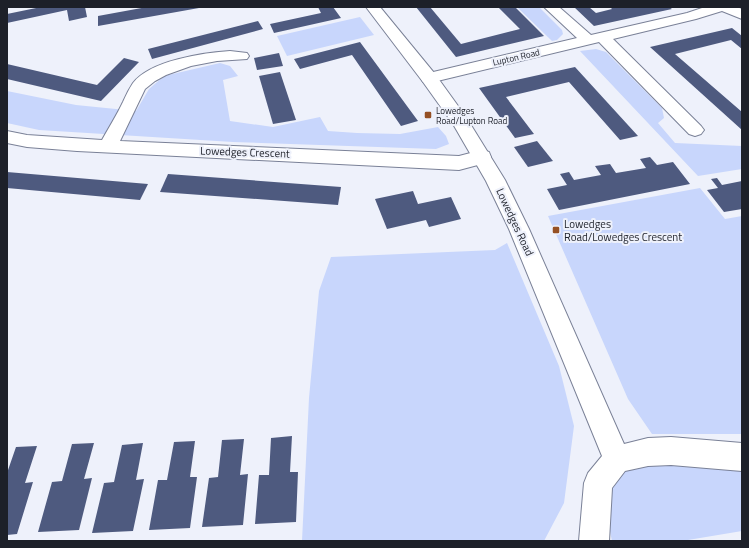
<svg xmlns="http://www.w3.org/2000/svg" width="749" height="548" viewBox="0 0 749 548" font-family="'Titillium Web',sans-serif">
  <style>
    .green { fill: #c8d6fc }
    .building { fill: #4e5a7f }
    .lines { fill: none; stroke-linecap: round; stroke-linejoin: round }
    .street-casing { stroke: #7a8197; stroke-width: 2 }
    .secondary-casing { stroke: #7a8197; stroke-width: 2 }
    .street { fill: #fff; fill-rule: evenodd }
    .secondary { fill: #fff; fill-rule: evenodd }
    .poi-dot { fill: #955024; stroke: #eef1fb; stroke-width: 1.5 }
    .labels { text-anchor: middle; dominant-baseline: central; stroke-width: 4; stroke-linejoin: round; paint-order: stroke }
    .far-street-label { font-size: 9px; fill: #1d2029; stroke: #eef1fb }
    .far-poi-label { font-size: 9px; fill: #1d2029; stroke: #eef1fb; text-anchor: start }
    .street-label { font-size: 11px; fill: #1d2029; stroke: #eef1fb }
    .poi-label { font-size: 11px; fill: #1d2029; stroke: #eef1fb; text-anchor: start }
  </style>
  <rect width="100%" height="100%" fill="#eef1fb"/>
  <!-- green -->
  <g class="green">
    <path d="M 517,7 L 539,7 L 562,30 L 563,34 L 557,40 L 552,41 Z"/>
    <path d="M 360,17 L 374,35 L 287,56 L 277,36 Z"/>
    <path d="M 596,49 L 606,52 L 662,108 L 664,118 L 658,123 L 675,143 L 742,146 L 742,169 L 698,176 L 580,51 Z"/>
    <path d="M 220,63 L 230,66 L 238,76 L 223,80 L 230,121 L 273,127 L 320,117 L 328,131 L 357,133 L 400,134 L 438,127 L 446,136 L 449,144 L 436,149 L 233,142 L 39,130 L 7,123 L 7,91 L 76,105 L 136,111 L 149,89 L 164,76 Z"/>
    <path d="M 700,188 L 725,219 L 742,216 L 742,434 L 652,434 L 628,399 L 548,216 Z"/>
    <path d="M 507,243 L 559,366 L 574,426 L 564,503 L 544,541 L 302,541 L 309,398 L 319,291 L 331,257 L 495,250 Z"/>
    <path d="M 629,463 L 719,467 L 742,471 L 742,531 L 682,541 L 612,541 L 609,527 L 605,497 Z"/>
  </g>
  <!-- building -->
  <g class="building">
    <path d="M 41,7 L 85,7 L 87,17 L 69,21 L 67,10 L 7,23 L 7,14 Z"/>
    <path d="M 147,7 L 199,7 L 199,8 L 98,26 L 98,16 Z"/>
    <path d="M 318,7 L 333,7 L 341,18 L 274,33 L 270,24 L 321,13 Z"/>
    <path d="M 416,7 L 430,7 L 461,44 L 520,29 L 498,7 L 515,7 L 544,36 L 456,57 Z"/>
    <path d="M 574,7 L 589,7 L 596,13 L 612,9 L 610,7 L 669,7 L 672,9 L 594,26 Z"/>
    <path d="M 258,21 L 263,29 L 152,59 L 148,49 Z"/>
    <path d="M 732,28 L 742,36 L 742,49 L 731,40 L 675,54 L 742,112 L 742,130 L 650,47 Z"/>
    <path d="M 360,42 L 418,121 L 401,126 L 352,55 L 300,69 L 294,59 Z"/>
    <path d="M 279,53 L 283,66 L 257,70 L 254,58 Z"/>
    <path d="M 124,58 L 139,62 L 101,101 L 7,79 L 7,64 L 97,85 Z"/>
    <path d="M 575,67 L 638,136 L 620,140 L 569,82 L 506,97 L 534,134 L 515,138 L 479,88 Z"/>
    <path d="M 280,72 L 296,120 L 273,124 L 259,76 Z"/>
    <path d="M 537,141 L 553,161 L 528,167 L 514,147 Z"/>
    <path d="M 650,157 L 657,165 L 673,162 L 690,184 L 559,210 L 547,189 L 567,185 L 560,174 L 569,172 L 574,180 L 601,175 L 595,166 L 610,164 L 616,173 L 646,168 L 640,159 Z"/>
    <path d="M 7,172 L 148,184 L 140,200 L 7,188 Z"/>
    <path d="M 168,174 L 341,187 L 338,205 L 160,192 Z"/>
    <path d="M 717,178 L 722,185 L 742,181 L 742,209 L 724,212 L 707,190 L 718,188 L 711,179 Z"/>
    <path d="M 413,191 L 418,204 L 451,197 L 461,219 L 429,227 L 426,220 L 387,229 L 375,199 Z"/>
    <path d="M 292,436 L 290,472 L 298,472 L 296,522 L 255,524 L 259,475 L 269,475 L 271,438 Z"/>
    <path d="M 244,439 L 240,475 L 248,474 L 243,525 L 202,527 L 209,478 L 218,477 L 222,440 Z"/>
    <path d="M 195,441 L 190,477 L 197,477 L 190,528 L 149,530 L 158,480 L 167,480 L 174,442 Z"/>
    <path d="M 94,443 L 84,479 L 92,478 L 79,530 L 38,532 L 52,482 L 62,481 L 72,444 Z"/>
    <path d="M 143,443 L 136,480 L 144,479 L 133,531 L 92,533 L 104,483 L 114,482 L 122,445 Z"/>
    <path d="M 37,446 L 25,483 L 33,482 L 17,534 L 7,535 L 7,473 L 16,447 Z"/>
  </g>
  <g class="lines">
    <!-- street casing -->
    <g class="street-casing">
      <g id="street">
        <path d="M 544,7 L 559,7 L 591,35 L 687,13 L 705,7 L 737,7 L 742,9 L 742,19 L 722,11 L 696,19 L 613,39 L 701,126 L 704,130 L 701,134 L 695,136 L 689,134 L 599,42 L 429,83 L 423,82 L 421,78 L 423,74 L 429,73 L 577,38 Z"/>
        <path d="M 230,51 L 247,53 L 249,56 L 247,59 L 217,61 L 191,66 L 166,75 L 155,81 L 145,89 L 120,141 L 459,156 L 482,150 L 489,152 L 491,157 L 489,162 L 459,170 L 77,151 L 27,147 L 7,143 L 7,131 L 27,135 L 102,140 C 109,127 117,115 123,102 C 126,95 129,89 133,83 C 151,60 203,53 230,51 Z"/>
      </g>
    </g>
    <!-- secondary casing -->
    <g class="secondary-casing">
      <path id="secondary" d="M 366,7 L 380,7 L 435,74 L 466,117 L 505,180 L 529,229 L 624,444 L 648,438 L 671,437 L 742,443 L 742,471 L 671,465 L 648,466 L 625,471 L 612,488 L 609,541 L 579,541 L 584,483 L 588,473 L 602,456 L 509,229 L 486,181 L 453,124 L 423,82 Z"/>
    </g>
    <!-- street -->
    <use href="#street" class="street"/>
    <!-- secondary -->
    <use href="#secondary" class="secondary"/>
  </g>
  <!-- markers -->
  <g class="poi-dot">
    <rect x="424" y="111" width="8" height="8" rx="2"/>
    <rect x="552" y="226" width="8" height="8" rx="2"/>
  </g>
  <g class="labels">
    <!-- far-street labels -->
    <g class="far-street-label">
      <text transform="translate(516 57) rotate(-13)">Lupton Road</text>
    </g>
    <!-- far-poi labels -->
    <g class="far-poi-label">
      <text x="436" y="110">Lowedges<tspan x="436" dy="10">Road/Lupton Road</tspan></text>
    </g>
    <!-- street labels -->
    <g class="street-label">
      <text transform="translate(245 152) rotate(2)">Lowedges Crescent</text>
      <text transform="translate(515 222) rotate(65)">Lowedges Road</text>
    </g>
    <!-- poi labels -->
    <g class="poi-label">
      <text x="564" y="224">Lowedges<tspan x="564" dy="13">Road/Lowedges Crescent</tspan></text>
    </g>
  </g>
  <!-- border -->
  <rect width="749" height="548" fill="none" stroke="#1d2029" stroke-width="16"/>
</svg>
